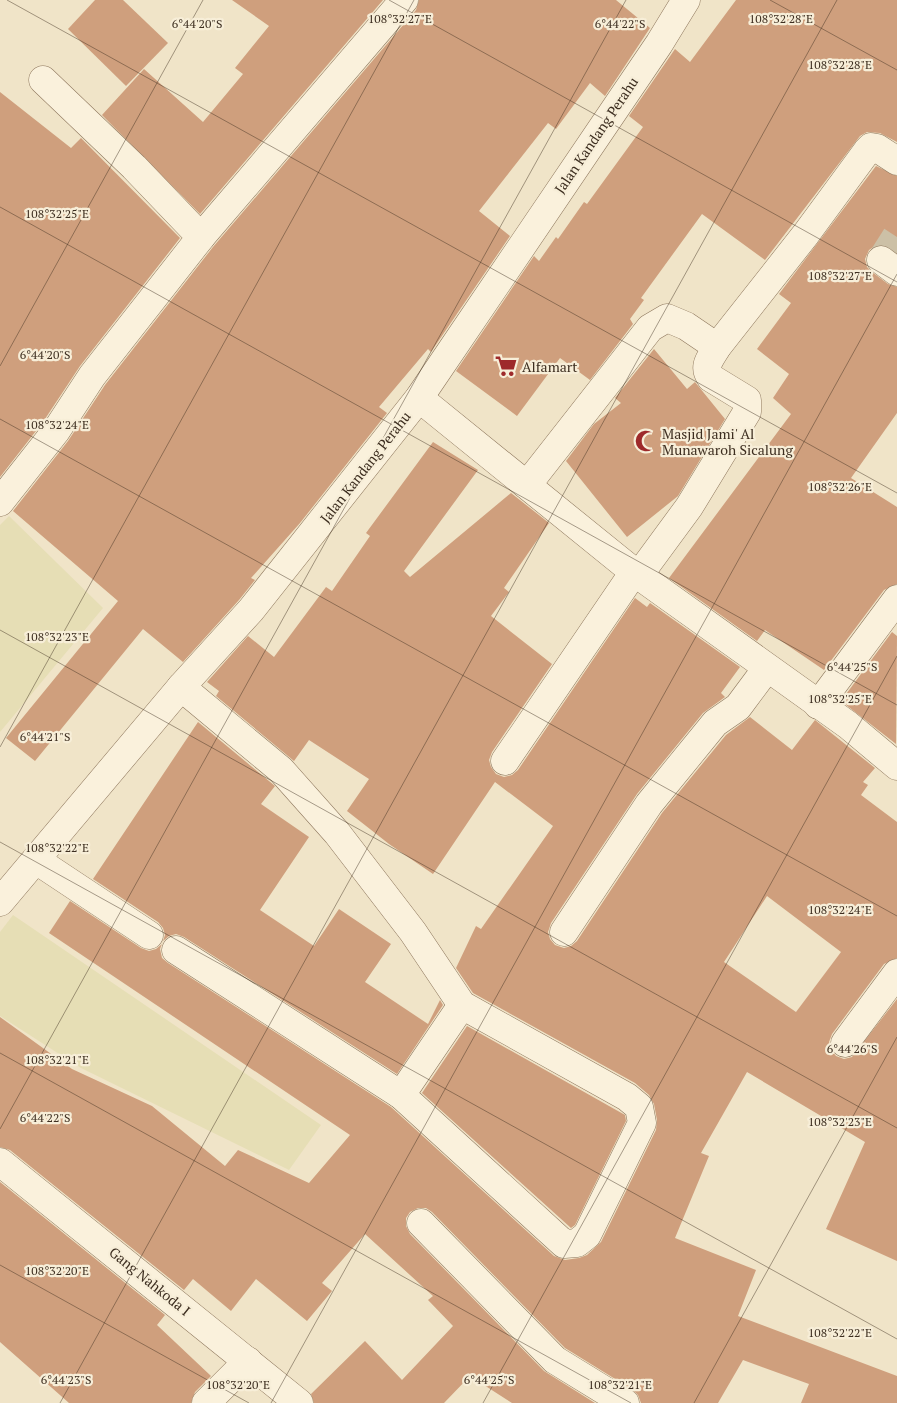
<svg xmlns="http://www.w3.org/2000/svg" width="897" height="1403" viewBox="0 0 897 1403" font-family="'PT Serif',serif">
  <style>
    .farmland { fill: #e6deb5 }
    .building { fill: #cf9f7d; fill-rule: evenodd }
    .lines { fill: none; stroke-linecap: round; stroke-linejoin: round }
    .minor-tunnel { stroke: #ccc0a6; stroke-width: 28; stroke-dasharray: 28 14; stroke-linecap: butt }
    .minor-casing { stroke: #8d765c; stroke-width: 29 }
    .minor { stroke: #faf1dc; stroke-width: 28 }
    .ticks { fill: none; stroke: #3d2e20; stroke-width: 1; stroke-opacity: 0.45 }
    .labels { text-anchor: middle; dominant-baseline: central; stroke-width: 4.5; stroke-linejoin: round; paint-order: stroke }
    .street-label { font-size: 14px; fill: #3d2e20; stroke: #f7eed8 }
    .poi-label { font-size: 14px; fill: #3d2e20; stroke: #f7eed8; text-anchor: start }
    .ticks-label { font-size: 12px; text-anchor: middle; fill: #3d2e20; stroke: #f7eed8; stroke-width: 4.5; stroke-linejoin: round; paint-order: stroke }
  </style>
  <rect width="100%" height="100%" fill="#f0e4c8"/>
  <!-- farmland -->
  <g class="farmland">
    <path d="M 9,516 L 103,608 L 0,732 L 0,525 Z"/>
    <path d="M 13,915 L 321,1125 L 289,1170 L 81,1068 L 0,1016 L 0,932 Z"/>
  </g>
  <!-- building -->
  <g class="building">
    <path d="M 95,0 L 123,0 L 168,43 L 126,86 L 68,29 Z"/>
    <path d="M 232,0 L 383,0 L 200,214 L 102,115 L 144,69 L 203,122 L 243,74 L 235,68 L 269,26 Z"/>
    <path d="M 419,0 L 616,0 L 650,28 L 605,96 L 590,83 L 556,129 L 548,123 L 479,211 L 510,236 L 431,352 L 428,349 L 379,407 L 387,413 L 300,523 L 251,578 L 255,580 L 239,600 L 183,662 L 143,629 L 35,761 L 6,738 L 118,601 L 13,511 L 68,441 L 105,385 L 213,247 L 416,10 Z"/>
    <path d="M 736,0 L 897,0 L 897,142 L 880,133 L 867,132 L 860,136 L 765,260 L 702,214 L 641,298 L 644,300 L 630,319 L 633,324 L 590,380 L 560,358 L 517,416 L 456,371 L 534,256 L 539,261 L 556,237 L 558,239 L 584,202 L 587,204 L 643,127 L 629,116 L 675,49 L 690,62 Z"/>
    <path d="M 0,92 L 71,148 L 81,138 L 180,238 L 80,366 L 43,422 L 0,477 Z"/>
    <path d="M 876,166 L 897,176 L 897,252 L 883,245 L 875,246 L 869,250 L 865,259 L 867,267 L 872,272 L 888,284 L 897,287 L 897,413 L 851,478 L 897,507 L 897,584 L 884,590 L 824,670 L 765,630 L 757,641 L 669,578 L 791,414 L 773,398 L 789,374 L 757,349 L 791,303 L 779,294 Z"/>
    <path d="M 654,349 L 687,389 L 695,382 L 725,419 L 678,496 L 627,537 L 566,461 L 594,424 L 621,403 L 615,398 Z"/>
    <path d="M 433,442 L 478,470 L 404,571 L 410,577 L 511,493 L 549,523 L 504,588 L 509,592 L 491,616 L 552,664 L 492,752 L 489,760 L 491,767 L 496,774 L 504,777 L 512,775 L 518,770 L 635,598 L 647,607 L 650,603 L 740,667 L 721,693 L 725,697 L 703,713 L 637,794 L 551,923 L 548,932 L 550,939 L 555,945 L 564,948 L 571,946 L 577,941 L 662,813 L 726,735 L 750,717 L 792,750 L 815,720 L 875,768 L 863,782 L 868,785 L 861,795 L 897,822 L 897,958 L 884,964 L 832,1034 L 829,1042 L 831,1050 L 836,1056 L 844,1059 L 852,1057 L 897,999 L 897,1261 L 826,1229 L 865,1142 L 747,1072 L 701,1153 L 709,1156 L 675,1238 L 756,1270 L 738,1316 L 897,1376 L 897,1403 L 801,1403 L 809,1384 L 743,1360 L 718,1403 L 641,1403 L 638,1395 L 633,1390 L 565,1348 L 432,1212 L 426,1208 L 418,1208 L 410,1212 L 406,1218 L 406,1226 L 410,1234 L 544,1371 L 595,1403 L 512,1403 L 470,1376 L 444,1403 L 314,1403 L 311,1394 L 365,1341 L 402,1380 L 453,1326 L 428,1300 L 433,1296 L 365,1234 L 322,1283 L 332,1291 L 307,1321 L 256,1279 L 231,1311 L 193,1279 L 184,1290 L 10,1150 L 0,1147 L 0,1017 L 72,1069 L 152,1106 L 225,1166 L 238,1150 L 309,1183 L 350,1135 L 49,933 L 70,901 L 141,948 L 149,951 L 156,949 L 162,944 L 165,935 L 163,928 L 158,922 L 93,879 L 198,722 L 275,786 L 261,804 L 309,837 L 260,910 L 314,946 L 339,909 L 391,944 L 365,982 L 428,1024 L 440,1000 L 443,1005 L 397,1074 L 184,937 L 176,934 L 169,936 L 163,941 L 160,949 L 162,958 L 168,963 L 391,1107 L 554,1256 L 565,1260 L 579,1258 L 587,1255 L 601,1242 L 656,1130 L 657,1120 L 654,1104 L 649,1095 L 635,1083 L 473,993 L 456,968 L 476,926 L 481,929 L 553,826 L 495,782 L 433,874 L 389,844 L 347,811 L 369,779 L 309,740 L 294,761 L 216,696 L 219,691 L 207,682 L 248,636 L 274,657 L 326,587 L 332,591 L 370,536 L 366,533 ZM 767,896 L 841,952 L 796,1012 L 724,962 Z"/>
    <path d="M 892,632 L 897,636 L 896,744 L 841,701 Z"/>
    <path d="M 467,1026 L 625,1115 L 626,1121 L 575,1225 L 571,1228 L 422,1093 Z"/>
    <path d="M 0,1182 L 165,1315 L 157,1325 L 211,1376 L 195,1392 L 191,1403 L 69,1403 L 0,1342 Z"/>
  </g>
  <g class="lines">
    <!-- minor-tunnel -->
    <path class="minor-tunnel" d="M 881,260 L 897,235"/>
    <!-- minor casing -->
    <g class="minor-casing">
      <g id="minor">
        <path d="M 201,237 L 404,0"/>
        <path d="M 881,260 L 897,272"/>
        <path d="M 419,398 L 634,572 L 848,725 L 897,766"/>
        <path d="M 527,485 L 650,328 L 667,318 L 686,326 L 717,347"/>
        <path d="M 0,502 L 56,431 L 92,376 L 201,237 L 134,167 L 43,80"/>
        <path d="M 639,575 L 689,507 L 747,412 L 747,400 L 711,378 C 702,366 711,358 717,347 L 806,234 L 867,151 L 871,147 L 877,148 L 897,161"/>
        <path d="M 818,705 L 897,599"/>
        <path d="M 505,761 L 634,572"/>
        <path d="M 36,860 L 149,935"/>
        <path d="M 0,902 L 181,687 L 251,610 L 419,398 L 659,44 L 686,0"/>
        <path d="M 564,932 L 649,804 L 715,723 L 738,707 L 767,668"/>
        <path d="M 176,950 L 401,1095 L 564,1244 L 577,1243 L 587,1235 L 642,1123 L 639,1107 L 627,1097 L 462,1005 L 413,932 L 337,833 L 281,770 L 181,687"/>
        <path d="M 845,1043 L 897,973"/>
        <path d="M 401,1095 L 462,1005"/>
        <path d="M 0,1162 L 299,1403"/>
        <path d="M 421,1223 L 555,1360 L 625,1403"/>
        <path d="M 206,1403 L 248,1361"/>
      </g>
    </g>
    <!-- minor -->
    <use href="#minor" class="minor"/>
  </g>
  <!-- ticks -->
  <path class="ticks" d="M 7,0 L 897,493M 389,0 L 897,282M 770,0 L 897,70M 0,207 L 897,705M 0,366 L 203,0M 0,419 L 897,916M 0,630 L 897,1128M 0,747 L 414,0M 0,842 L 897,1339M 0,1053 L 631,1403M 0,1129 L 626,0M 0,1265 L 249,1403M 60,1403 L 837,0M 271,1403 L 897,274M 483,1403 L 897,656M 694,1403 L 897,1037"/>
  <!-- icons -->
  <defs>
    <g id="supermarket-bare" transform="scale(1.725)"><path d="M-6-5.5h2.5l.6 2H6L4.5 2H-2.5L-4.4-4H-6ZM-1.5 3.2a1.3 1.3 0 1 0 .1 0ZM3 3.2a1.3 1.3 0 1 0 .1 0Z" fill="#9e2a2b" stroke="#f7eed8" stroke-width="2.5" paint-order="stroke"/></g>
    <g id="mosque-bare" transform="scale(1.725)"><path d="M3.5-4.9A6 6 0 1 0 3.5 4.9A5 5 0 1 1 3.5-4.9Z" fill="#9e2a2b" stroke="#f7eed8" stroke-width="2.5" paint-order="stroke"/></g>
  </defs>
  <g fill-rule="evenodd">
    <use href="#supermarket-bare" x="506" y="366"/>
    <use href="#mosque-bare" x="646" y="441"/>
  </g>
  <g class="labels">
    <!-- street labels -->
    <g class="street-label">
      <text transform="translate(596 135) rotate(-56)">Jalan Kandang Perahu</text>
      <text transform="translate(365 467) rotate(-52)">Jalan Kandang Perahu</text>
      <text transform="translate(150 1281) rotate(39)">Gang Nahkoda I</text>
    </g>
    <!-- poi labels -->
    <g class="poi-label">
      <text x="522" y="366">Alfamart</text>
      <text x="662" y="433">Masjid Jami' Al<tspan x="662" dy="16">Munawaroh Sicalung</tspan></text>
    </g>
  </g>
  <g class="ticks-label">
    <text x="781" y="23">108°32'28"E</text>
    <text x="400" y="23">108°32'27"E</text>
    <text x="620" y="28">6°44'22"S</text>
    <text x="197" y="28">6°44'20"S</text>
    <text x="840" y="69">108°32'28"E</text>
    <text x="57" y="218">108°32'25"E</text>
    <text x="840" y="280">108°32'27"E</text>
    <text x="45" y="359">6°44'20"S</text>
    <text x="57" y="429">108°32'24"E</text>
    <text x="840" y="491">108°32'26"E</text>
    <text x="57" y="641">108°32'23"E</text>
    <text x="852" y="671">6°44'25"S</text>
    <text x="840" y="703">108°32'25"E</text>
    <text x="45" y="741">6°44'21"S</text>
    <text x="57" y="852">108°32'22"E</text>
    <text x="840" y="914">108°32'24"E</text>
    <text x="852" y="1053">6°44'26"S</text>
    <text x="57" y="1064">108°32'21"E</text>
    <text x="45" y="1122">6°44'22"S</text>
    <text x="840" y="1126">108°32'23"E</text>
    <text x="57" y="1275">108°32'20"E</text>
    <text x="840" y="1337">108°32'22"E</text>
    <text x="66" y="1384">6°44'23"S</text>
    <text x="489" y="1384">6°44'25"S</text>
    <text x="238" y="1389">108°32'20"E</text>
    <text x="620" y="1389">108°32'21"E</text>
  </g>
</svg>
